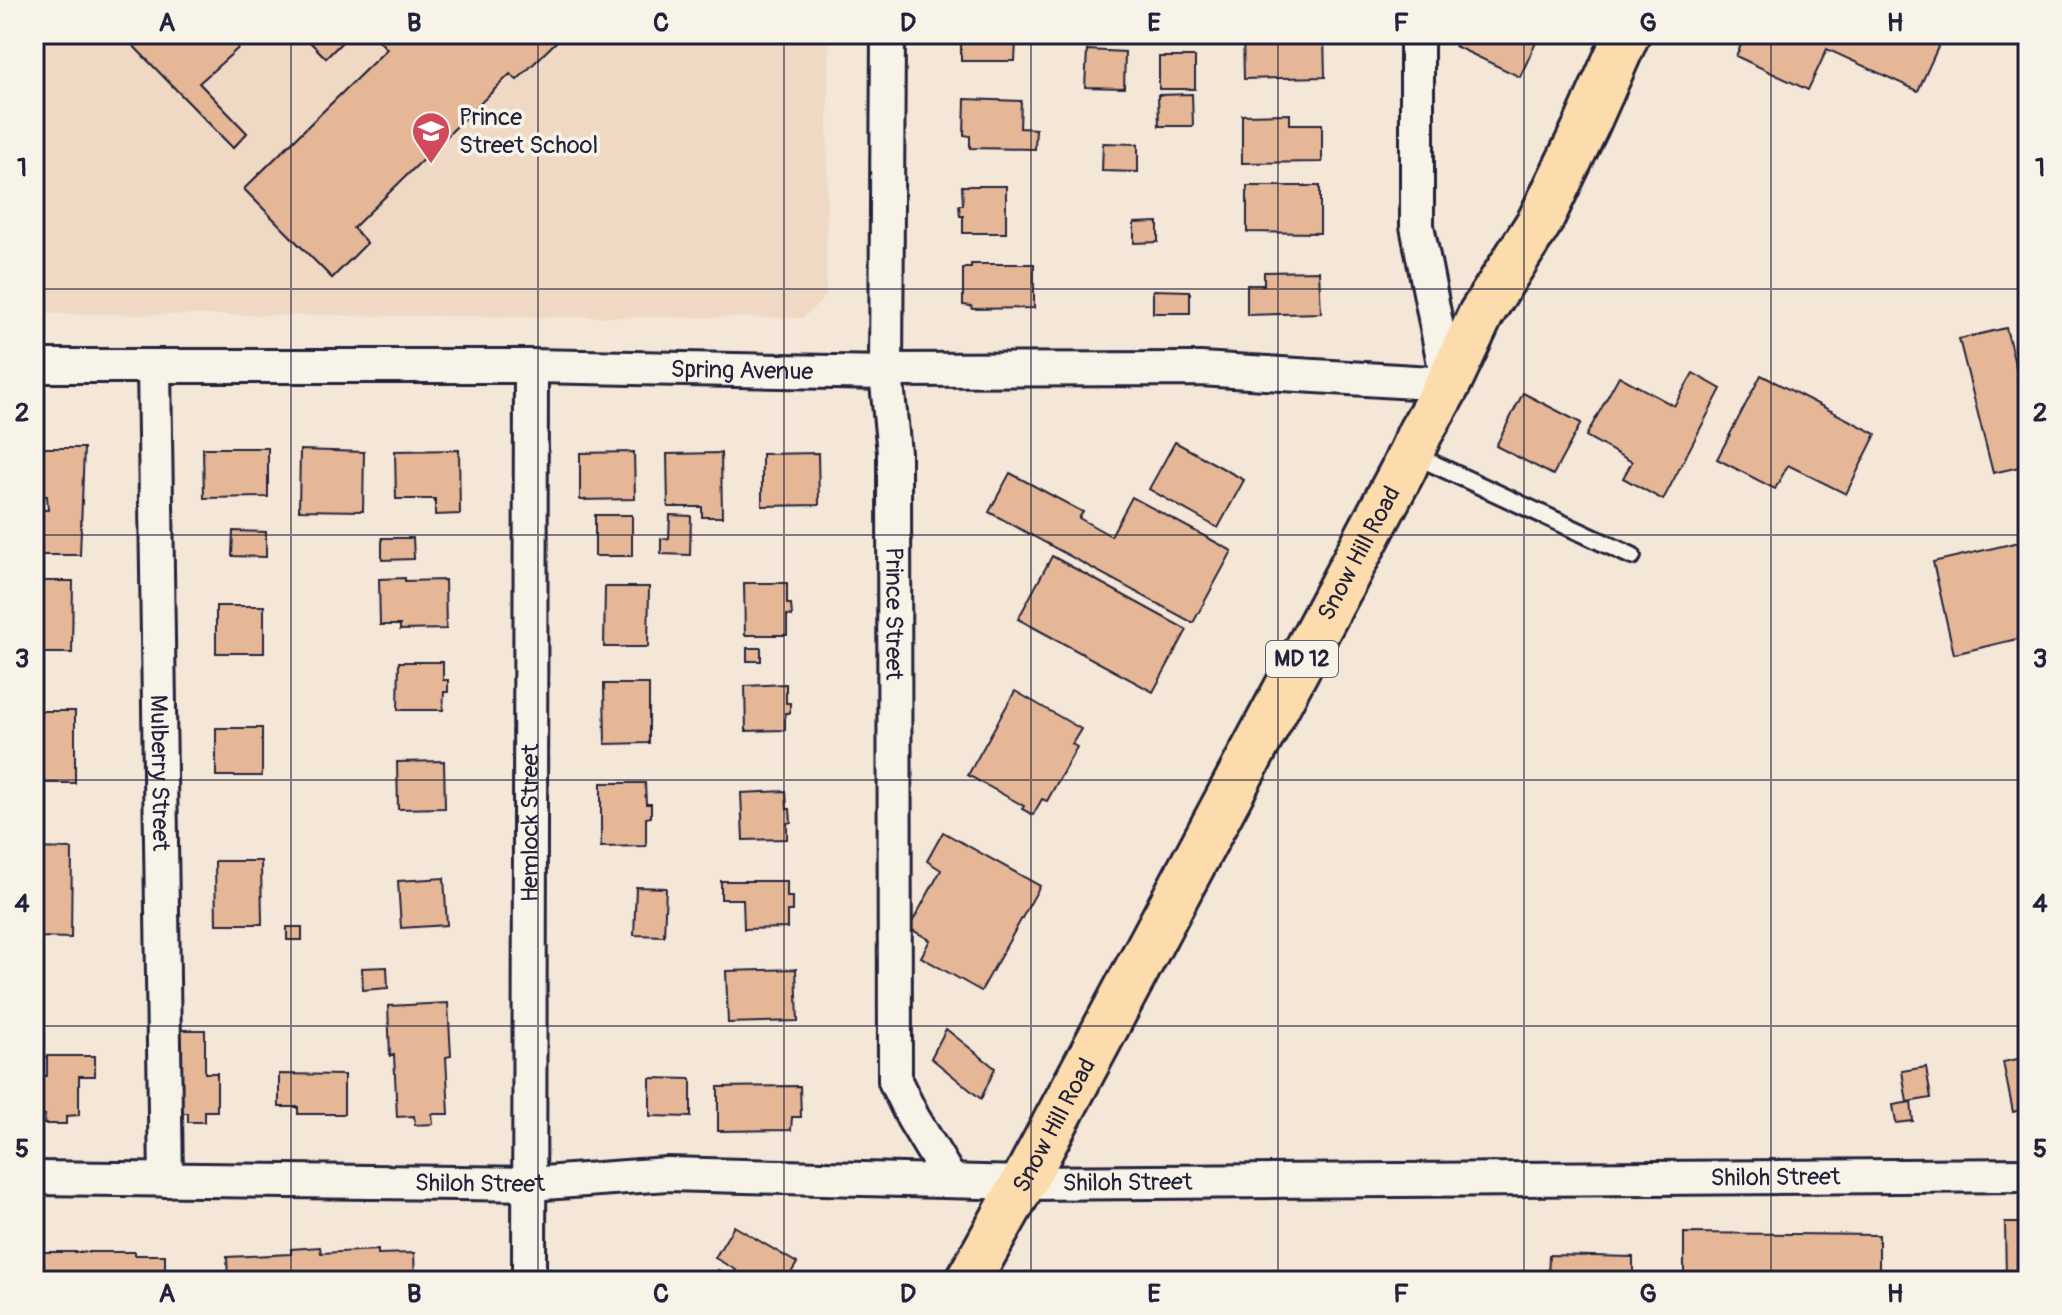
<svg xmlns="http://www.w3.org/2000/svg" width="2062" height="1315" viewBox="0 0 2062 1315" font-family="Pangolin,sans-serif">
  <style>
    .built { fill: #f0d9c4 }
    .building { fill: #e6b797; stroke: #22223b; stroke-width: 2 }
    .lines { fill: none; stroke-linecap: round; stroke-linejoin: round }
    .service-casing { stroke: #22223b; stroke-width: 22 }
    .minor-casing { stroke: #22223b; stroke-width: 38 }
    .primary-casing { stroke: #22223b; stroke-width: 50 }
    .service { stroke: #f7f3e8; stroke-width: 16 }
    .minor { stroke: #f7f3e8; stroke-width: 32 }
    .primary { stroke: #fcdcac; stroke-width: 44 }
    .grid { fill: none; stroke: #22223b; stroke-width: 2; stroke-opacity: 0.55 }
    .labels { text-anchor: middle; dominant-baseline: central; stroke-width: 7; stroke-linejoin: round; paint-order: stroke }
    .shield { fill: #f7f3e8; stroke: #62616f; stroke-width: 2 }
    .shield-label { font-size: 22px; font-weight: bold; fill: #22223b }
    .poi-label { font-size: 24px; fill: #22223b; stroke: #f7f3e8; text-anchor: start }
    .street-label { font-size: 24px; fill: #22223b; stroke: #f7f3e8 }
    .neatline { fill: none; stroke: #22223b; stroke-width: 3 }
    .grid-label { font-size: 26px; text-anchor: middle; font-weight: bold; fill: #22223b }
  </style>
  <rect width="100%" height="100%" fill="#f4e7d8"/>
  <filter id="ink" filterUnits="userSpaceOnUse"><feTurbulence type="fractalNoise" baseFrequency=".0125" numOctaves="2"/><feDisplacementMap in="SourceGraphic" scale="16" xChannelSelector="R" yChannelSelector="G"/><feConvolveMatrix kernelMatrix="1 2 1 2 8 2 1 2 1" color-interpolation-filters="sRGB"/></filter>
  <g filter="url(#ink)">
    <!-- built -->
    <path class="built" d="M 34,34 L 829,34 L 826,296 L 803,318 L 34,314 Z"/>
    <!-- building -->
    <g class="building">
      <path d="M 122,34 L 149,34 L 190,74 L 233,34 L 254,34 L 199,83 L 247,133 L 233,148 Z"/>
      <path d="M 122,34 L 254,34 L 199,83 L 247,133 L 233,148 Z"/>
      <path d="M 302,34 L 350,34 L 326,58 Z"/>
      <path d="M 302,34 L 350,34 L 326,58 Z"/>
      <path d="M 373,34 L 564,34 L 517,80 L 510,74 L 353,228 L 367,243 L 332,278 L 244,189 L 387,49 Z"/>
      <path d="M 373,34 L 564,34 L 517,80 L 510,74 L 353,228 L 367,243 L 332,278 L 244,189 L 387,49 Z"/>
      <path d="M 961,34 L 1029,34 L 1029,36 L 1007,36 L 1007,41 L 1016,41 L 1015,61 L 961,61 Z"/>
      <path d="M 1324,34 L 1325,77 L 1244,79 L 1243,36 Z"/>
      <path d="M 1461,34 L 1540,34 L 1520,77 L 1455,46 Z"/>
      <path d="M 1746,34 L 1944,34 L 1918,91 L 1827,49 L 1808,90 L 1736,56 Z"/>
      <path d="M 1087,50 L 1125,52 L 1124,88 L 1085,87 Z"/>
      <rect x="1159" y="57" width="36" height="32"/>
      <path d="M 1192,94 L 1193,126 L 1159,126 L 1158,95 Z"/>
      <path d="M 965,99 L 1021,101 L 1020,128 L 1036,129 L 1035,149 L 970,148 L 970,136 L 964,135 Z"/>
      <path d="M 1290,114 L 1290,124 L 1322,124 L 1322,162 L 1242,163 L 1242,115 Z"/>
      <path d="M 1103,143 L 1138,144 L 1138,172 L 1102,171 Z"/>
      <path d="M 962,186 L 1006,186 L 1006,233 L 963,233 L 963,216 L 960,216 L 959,205 L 963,205 Z"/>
      <path d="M 1247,186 L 1320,186 L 1320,233 L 1247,232 Z"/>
      <path d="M 1158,222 L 1158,242 L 1134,243 L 1134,223 Z"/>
      <path d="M 971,264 L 1034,264 L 1034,308 L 972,309 L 971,306 L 963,305 L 963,268 L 971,268 Z"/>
      <path d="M 1319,271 L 1321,313 L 1247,315 L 1247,285 L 1264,285 L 1264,272 Z"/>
      <path d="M 1153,290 L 1190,291 L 1190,313 L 1153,313 Z"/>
      <path d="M 2006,328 L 2020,384 L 2028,382 L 2028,465 L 1993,473 L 1959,339 Z"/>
      <path d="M 1693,373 L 1721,389 L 1663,500 L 1623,478 L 1632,462 L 1586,436 L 1619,376 L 1674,406 Z"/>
      <path d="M 1761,375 L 1876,434 L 1846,494 L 1788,465 L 1775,489 L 1717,459 Z"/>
      <path d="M 1523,393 L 1581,423 L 1553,475 L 1496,446 Z"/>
      <path d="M 1175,442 L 1244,480 L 1218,528 L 1149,489 Z"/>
      <path d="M 34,448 L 84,448 L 80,555 L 39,555 L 39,510 L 48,510 L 47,496 L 34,496 Z"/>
      <path d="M 203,448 L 268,448 L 268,497 L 204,498 Z"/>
      <path d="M 300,450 L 364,452 L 363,511 L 299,510 Z"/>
      <path d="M 459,450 L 460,514 L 435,515 L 435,499 L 396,499 L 395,451 Z"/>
      <path d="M 634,452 L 635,499 L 580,500 L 580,453 Z"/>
      <path d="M 721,453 L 722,517 L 702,517 L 702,507 L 668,507 L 667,454 Z"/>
      <path d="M 818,453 L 819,505 L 762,506 L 762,454 Z"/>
      <path d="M 1010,473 L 1083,512 L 1079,518 L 1111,536 L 1132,497 L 1232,551 L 1193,623 L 989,512 Z"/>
      <rect x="595" y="515" width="37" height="41"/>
      <path d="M 670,515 L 691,516 L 690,555 L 661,554 L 661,539 L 669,538 Z"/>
      <path d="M 233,531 L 266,532 L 266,557 L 232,556 Z"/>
      <path d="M 382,538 L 413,538 L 414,559 L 382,560 Z"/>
      <path d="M 2028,540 L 2028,651 L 2024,652 L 2021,638 L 1954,654 L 1933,562 Z"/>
      <path d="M 1052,556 L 1187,630 L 1153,692 L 1018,619 Z"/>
      <path d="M 405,578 L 405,581 L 445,580 L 446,629 L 400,630 L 400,625 L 380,625 L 379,579 Z"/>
      <path d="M 34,581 L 73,581 L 72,653 L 34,653 Z"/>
      <path d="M 744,583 L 787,583 L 787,604 L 791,604 L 792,616 L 787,615 L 787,635 L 745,635 Z"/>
      <path d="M 605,587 L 649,587 L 648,647 L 604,647 Z"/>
      <rect x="216" y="606" width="48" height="47"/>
      <rect x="747" y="648" width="14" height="13"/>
      <path d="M 399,662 L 443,662 L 443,680 L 448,680 L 448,692 L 444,692 L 443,710 L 398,710 Z"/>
      <path d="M 604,684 L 649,684 L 649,743 L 605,744 Z"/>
      <path d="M 786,684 L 786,703 L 790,703 L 790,713 L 785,713 L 785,730 L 746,731 L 745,686 Z"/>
      <path d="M 1015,691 L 1081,729 L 1072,744 L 1077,747 L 1047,801 L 1042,799 L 1033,815 L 1022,809 L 1024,806 L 968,775 Z"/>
      <rect x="34" y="711" width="41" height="72"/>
      <rect x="216" y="728" width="46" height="48"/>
      <path d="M 444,761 L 445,808 L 398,809 L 397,762 Z"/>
      <path d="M 601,783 L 645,783 L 646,804 L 651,804 L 651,817 L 646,818 L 646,846 L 601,847 Z"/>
      <path d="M 786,791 L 787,809 L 790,809 L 791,822 L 787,823 L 787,839 L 743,840 L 741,793 Z"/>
      <path d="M 943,832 L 1040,886 L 981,991 L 921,957 L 930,940 L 909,928 L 941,870 L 927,861 Z"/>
      <path d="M 34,848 L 72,849 L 71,938 L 34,937 Z"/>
      <path d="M 215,861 L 261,861 L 262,924 L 216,924 Z"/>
      <path d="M 444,878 L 447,925 L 401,928 L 398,881 Z"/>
      <path d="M 721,881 L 787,881 L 787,897 L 792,897 L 792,911 L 787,911 L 787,928 L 744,929 L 743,899 L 721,899 Z"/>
      <path d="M 636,887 L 666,888 L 664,936 L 634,935 Z"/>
      <rect x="287" y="927" width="15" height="13"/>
      <path d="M 387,967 L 388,988 L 363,990 L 362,968 Z"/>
      <path d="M 796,969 L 798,1021 L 728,1023 L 726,971 Z"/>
      <path d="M 448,1003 L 451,1056 L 446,1057 L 449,1114 L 432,1114 L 433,1124 L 415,1125 L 414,1116 L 397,1117 L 394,1055 L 390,1056 L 388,1006 Z"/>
      <path d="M 946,1029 L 995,1068 L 981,1099 L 931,1058 Z"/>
      <path d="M 174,1030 L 205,1030 L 205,1073 L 217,1073 L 217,1111 L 204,1111 L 204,1122 L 188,1122 L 188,1113 L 174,1113 Z"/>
      <path d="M 47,1056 L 95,1056 L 95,1076 L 79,1076 L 79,1115 L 66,1116 L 66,1124 L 44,1124 L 45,1115 L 34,1115 L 34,1076 L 47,1076 Z"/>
      <path d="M 2028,1057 L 2028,1108 L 2013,1112 L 2003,1062 Z"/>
      <path d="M 1926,1067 L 1931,1098 L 1907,1102 L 1902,1071 Z"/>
      <path d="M 279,1074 L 344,1075 L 344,1114 L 298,1114 L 298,1107 L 279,1107 Z"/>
      <path d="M 650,1078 L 691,1079 L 691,1117 L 650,1116 Z"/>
      <path d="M 800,1086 L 801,1117 L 792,1117 L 791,1130 L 718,1131 L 718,1087 Z"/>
      <path d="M 1911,1102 L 1913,1121 L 1896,1123 L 1893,1105 Z"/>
      <path d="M 2005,1223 L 2028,1223 L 2028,1279 L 2006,1280 Z"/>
      <path d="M 734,1226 L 797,1263 L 786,1281 L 711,1281 L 718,1270 L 732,1277 L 736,1270 L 715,1258 Z"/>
      <path d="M 1684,1233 L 1879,1235 L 1879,1281 L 1684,1281 Z"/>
      <path d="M 320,1247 L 321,1253 L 378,1250 L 378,1254 L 414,1253 L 415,1281 L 228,1281 L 227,1257 L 291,1254 L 291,1249 Z"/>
      <path d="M 34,1252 L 135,1252 L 135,1255 L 165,1255 L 165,1281 L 34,1281 Z"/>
      <path d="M 1549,1255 L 1633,1257 L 1633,1281 L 1548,1281 Z"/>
    </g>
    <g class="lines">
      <!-- service casing -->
      <g class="service-casing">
        <path id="service" d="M 1412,454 L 1632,556"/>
      </g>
      <!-- minor casing -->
      <g class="minor-casing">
        <g id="minor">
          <path id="s1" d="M 888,34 L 886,373 L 894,453 L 895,1081 L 913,1118 L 951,1181"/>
          <path id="s2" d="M 34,366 L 531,366 L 886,373 L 888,370 L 1200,369 L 1448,384 L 1417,226 L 1417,34"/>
          <path id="s3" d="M 154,367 L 166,1180"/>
          <path id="s4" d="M 34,1178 L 530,1184 L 667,1174 L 1023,1183 L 2028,1175"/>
          <path id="s5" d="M 529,1281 L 531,366"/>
        </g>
      </g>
      <!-- primary casing -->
      <g class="primary-casing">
        <g id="primary">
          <path id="s6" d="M 968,1281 L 1023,1183 L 1403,470 L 1420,433 L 1448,384 L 1481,314 L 1540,221 L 1587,124 L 1627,34"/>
        </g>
      </g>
      <!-- service -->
      <use href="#service" class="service"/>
      <!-- minor -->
      <use href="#minor" class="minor"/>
      <!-- primary -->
      <use href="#primary" class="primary"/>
    </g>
  </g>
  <!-- grid -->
  <path class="grid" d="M 291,34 L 291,1281M 538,34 L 538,1281M 784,34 L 784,1281M 1031,34 L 1031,1281M 1278,34 L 1278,1281M 1524,34 L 1524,1281M 1771,34 L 1771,1281M 34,289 L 2028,289M 34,535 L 2028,535M 34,780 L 2028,780M 34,1026 L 2028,1026"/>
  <!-- icons -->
  <defs>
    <g id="school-pin" transform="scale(2)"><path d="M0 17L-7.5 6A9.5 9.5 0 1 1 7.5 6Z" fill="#d1495b" stroke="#f7f3e8"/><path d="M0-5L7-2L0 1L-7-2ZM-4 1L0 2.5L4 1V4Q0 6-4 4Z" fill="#fff"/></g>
  </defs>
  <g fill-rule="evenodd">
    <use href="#school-pin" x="431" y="131"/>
  </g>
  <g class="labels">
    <!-- shield labels -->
    <rect class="shield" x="1266" y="641" width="72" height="36" rx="6"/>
    <g class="shield-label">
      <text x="1302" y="659">MD 12</text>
    </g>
    <!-- poi labels -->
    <g class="poi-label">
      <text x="459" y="117">Prince<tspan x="459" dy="28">Street School</tspan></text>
    </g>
    <!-- street labels -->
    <g class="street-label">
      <text stroke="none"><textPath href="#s2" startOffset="708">Spring Avenue</textPath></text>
      <text stroke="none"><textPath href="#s6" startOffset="826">Snow Hill Road</textPath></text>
      <text stroke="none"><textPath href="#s1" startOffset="580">Prince Street</textPath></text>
      <text stroke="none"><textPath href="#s3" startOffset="406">Mulberry Street</textPath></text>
      <text stroke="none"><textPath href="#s5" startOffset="458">Hemlock Street</textPath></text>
      <text stroke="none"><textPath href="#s6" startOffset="178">Snow Hill Road</textPath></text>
      <text stroke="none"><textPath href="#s4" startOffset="1742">Shiloh Street</textPath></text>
      <text stroke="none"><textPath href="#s4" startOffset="1094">Shiloh Street</textPath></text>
      <text stroke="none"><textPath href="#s4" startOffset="446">Shiloh Street</textPath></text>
    </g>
  </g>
  <!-- margin -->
  <rect width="2062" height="1315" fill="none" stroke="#f7f3e8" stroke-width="88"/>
  <rect x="44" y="44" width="1974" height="1227" class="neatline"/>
  <g class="grid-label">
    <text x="167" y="31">A</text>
    <text x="414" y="31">B</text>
    <text x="661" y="31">C</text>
    <text x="908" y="31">D</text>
    <text x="1154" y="31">E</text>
    <text x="1401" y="31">F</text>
    <text x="1648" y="31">G</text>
    <text x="1895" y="31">H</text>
    <text x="22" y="176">1</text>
    <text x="2040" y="176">1</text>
    <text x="22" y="421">2</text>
    <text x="2040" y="421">2</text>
    <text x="22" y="667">3</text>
    <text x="2040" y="667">3</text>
    <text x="22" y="912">4</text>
    <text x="2040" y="912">4</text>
    <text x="22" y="1157">5</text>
    <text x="2040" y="1157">5</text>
    <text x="167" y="1302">A</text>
    <text x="414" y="1302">B</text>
    <text x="661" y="1302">C</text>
    <text x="908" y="1302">D</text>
    <text x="1154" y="1302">E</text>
    <text x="1401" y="1302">F</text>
    <text x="1648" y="1302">G</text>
    <text x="1895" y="1302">H</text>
  </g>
</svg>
